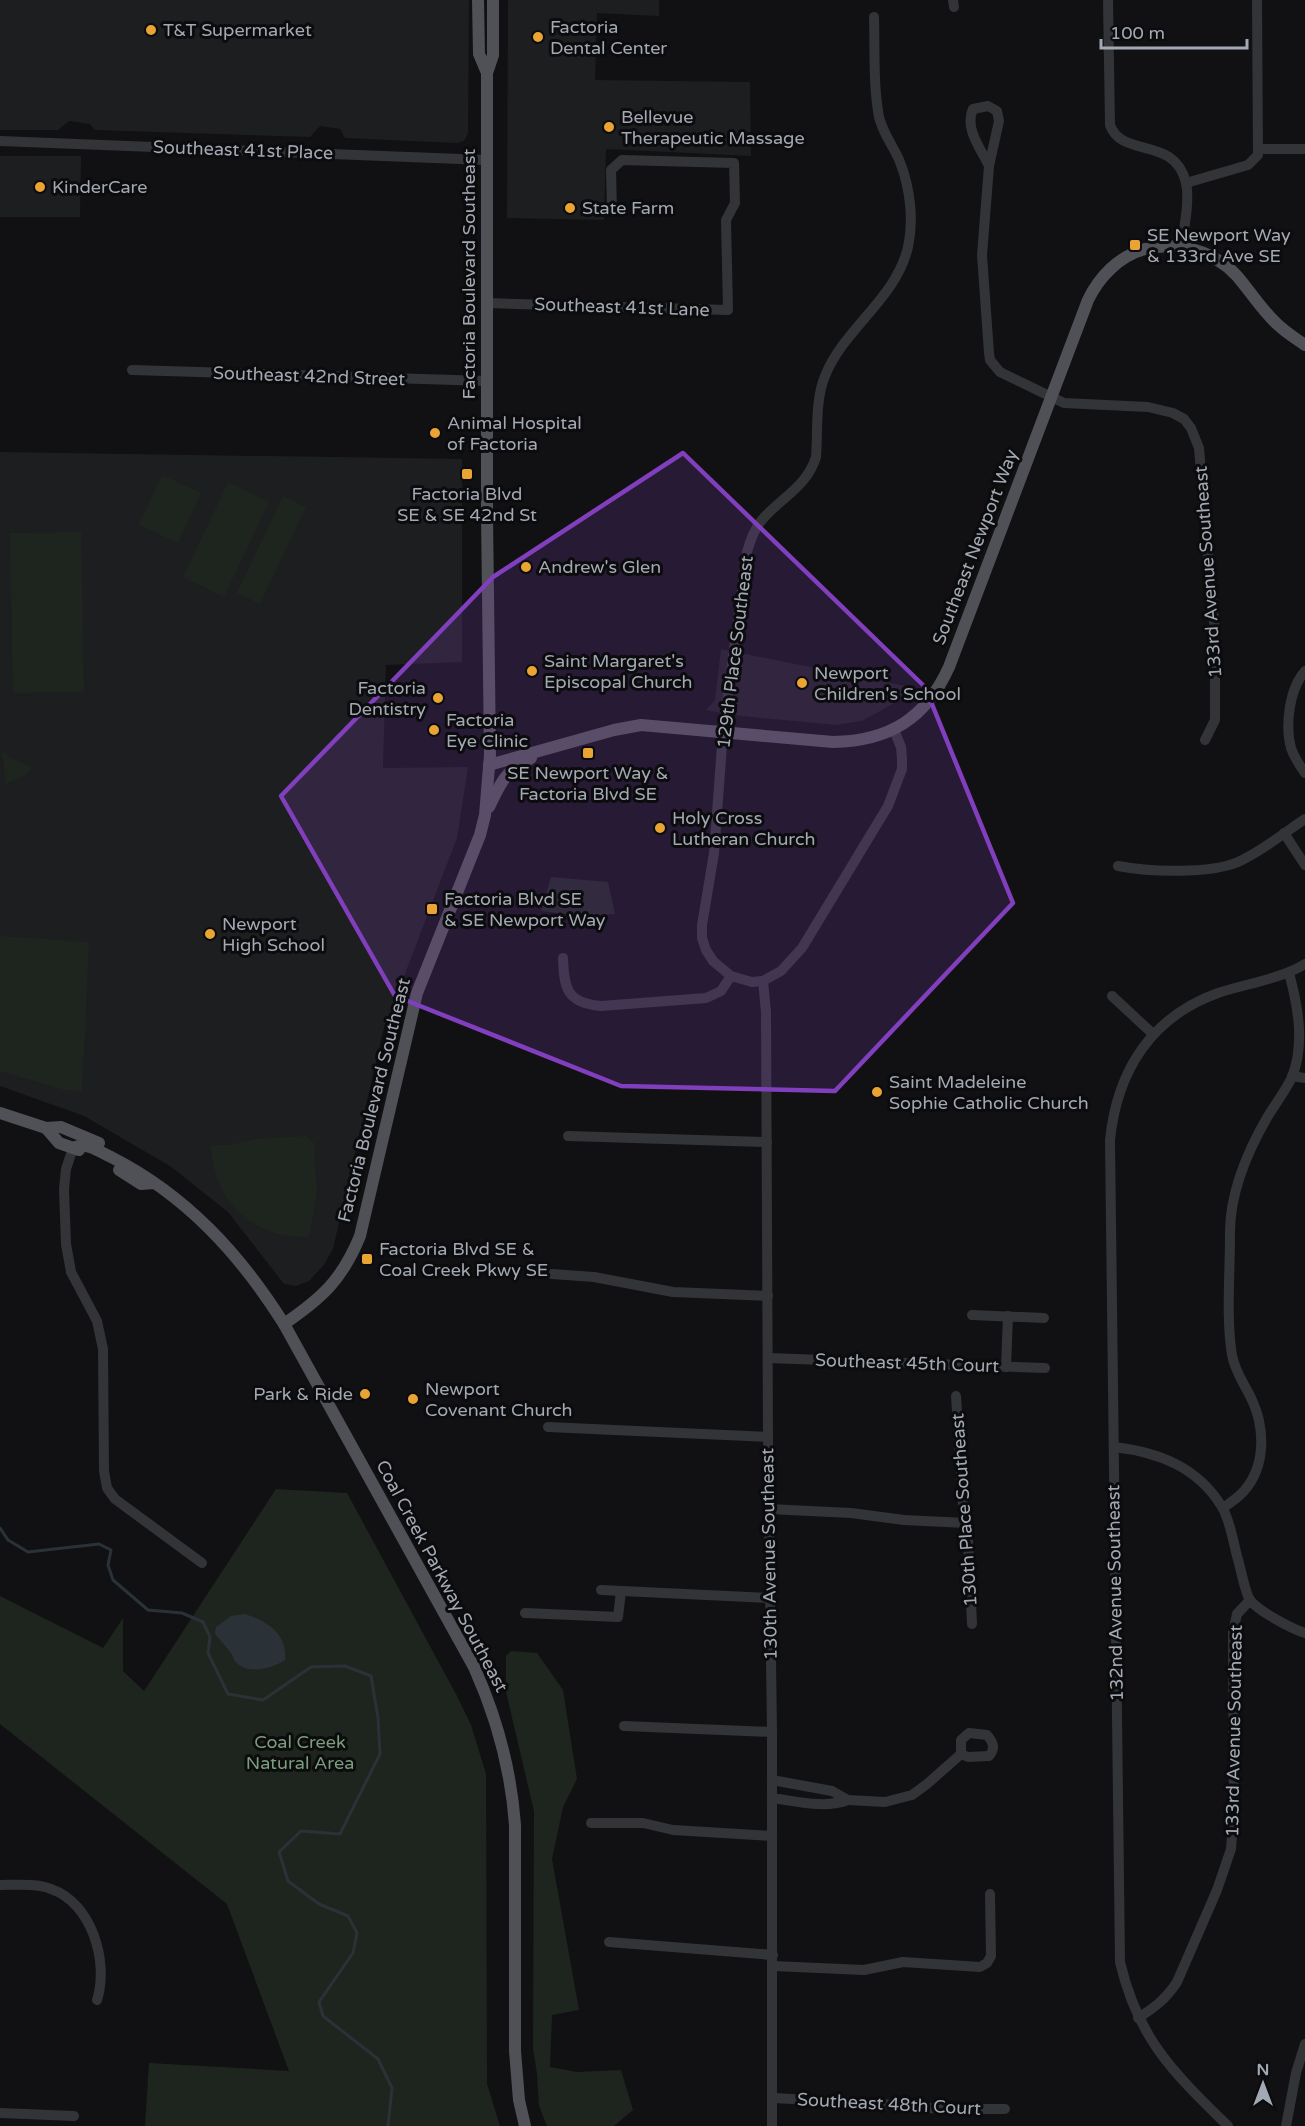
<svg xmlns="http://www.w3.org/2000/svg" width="1305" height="2126" viewBox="0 0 1305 2126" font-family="'Varela Round',sans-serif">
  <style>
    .built { fill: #1d1e20 }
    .green { fill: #1e251e }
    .water { fill: #2a3238 }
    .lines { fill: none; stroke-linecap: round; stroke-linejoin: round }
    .stream { stroke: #2a3238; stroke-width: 3 }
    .minor { stroke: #333438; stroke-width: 10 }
    .major { stroke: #4f5156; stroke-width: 12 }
    .marked { fill: #813fbd; fill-opacity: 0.2; stroke: #813fbd; stroke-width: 4.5; stroke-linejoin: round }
    .poi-dot { fill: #e9a434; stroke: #0c0c0e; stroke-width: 2 }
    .labels { text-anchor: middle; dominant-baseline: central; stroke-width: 6; stroke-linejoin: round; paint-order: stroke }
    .poi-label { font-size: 18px; fill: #a3a9b3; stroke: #0c0c0e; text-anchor: start }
    .street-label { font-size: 18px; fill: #a3a9b3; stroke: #0c0c0e }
    .park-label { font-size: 18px; fill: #7b9d7c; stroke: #0c0c0e }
  </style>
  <rect width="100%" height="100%" fill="#111113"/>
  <!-- built -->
  <g class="built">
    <path d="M 0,0 L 469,0 L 468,133 L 464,141 L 457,143 L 345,138 L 340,129 L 320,126 L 310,137 L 95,130 L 90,124 L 69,121 L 58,130 L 0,130 Z"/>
    <path d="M 508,0 L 659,0 L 659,16 L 597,13 L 595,80 L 750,82 L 751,156 L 606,149 L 604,220 L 507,218 Z"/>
    <path d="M 0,156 L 81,156 L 80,217 L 0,217 Z"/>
    <path d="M 0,452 L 462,459 L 462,662 L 386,665 L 383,768 L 468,767 L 457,838 L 383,1031 L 333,1249 L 323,1266 L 309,1281 L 296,1286 L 284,1284 L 228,1212 L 170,1166 L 84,1116 L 0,1086 Z"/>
    <path d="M 721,649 L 905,686 L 900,700 L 862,721 L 836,725 L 741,716 L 706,710 L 715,700 Z"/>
  </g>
  <!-- green -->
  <g class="green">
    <path d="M 162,475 L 201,493 L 178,543 L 139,525 Z"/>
    <path d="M 228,482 L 269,502 L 224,597 L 183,577 Z"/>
    <path d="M 283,496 L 306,507 L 260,604 L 237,593 Z"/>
    <path d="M 81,532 L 84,692 L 13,693 L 10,533 Z"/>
    <path d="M 5,752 L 9,757 L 32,767 L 26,775 L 5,784 L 4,760 L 0,754 Z"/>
    <path d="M 551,877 L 608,882 L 615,914 L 583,916 L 541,911 Z"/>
    <path d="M 0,936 L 89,942 L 82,1091 L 65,1090 L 0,1071 Z"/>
    <path d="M 306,1136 L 314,1143 L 317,1193 L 309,1237 C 252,1239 213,1201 211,1145 L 228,1145 L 257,1139 Z"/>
    <path d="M 276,1489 L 347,1493 L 457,1696 L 471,1725 L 486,1774 L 487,2084 L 500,2126 L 145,2126 L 149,2063 L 289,2071 L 227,1904 L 0,1724 L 0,1596 L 103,1648 L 123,1618 L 123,1671 L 144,1691 Z"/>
    <path d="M 511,1651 L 537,1653 L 563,1690 L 577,1779 L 563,1807 L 552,1859 L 579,2010 L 552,2015 L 550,2067 L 577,2072 L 621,2070 L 633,2110 L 614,2126 L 547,2126 L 539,2106 L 537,2074 L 533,2048 L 534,1811 L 506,1692 L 506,1656 Z"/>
  </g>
  <!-- water -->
  <path class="water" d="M 245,1614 C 267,1621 288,1634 285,1660 C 273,1668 247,1676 235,1661 C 233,1659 233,1655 231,1653 C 226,1646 220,1640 215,1634 L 216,1627 L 231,1616 Z"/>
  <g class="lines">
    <!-- stream -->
    <path class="stream" d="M 0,1528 L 8,1540 L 28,1552 L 99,1544 L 111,1550 L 108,1565 L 113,1580 L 148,1610 L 182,1613 L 203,1622 L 210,1637 L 208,1653 L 228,1694 L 263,1700 L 311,1667 L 345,1666 L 371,1676 L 378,1718 L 380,1754 L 340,1834 L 301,1831 L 279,1852 L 288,1881 L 319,1904 L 348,1916 L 357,1933 L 353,1953 L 319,2002 L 323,2016 L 378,2059 L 392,2088 L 388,2126"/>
    <!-- minor -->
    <g class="minor">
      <path d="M 953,0 L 954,7"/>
      <path d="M 1108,0 L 1110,125 C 1122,159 1175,135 1186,183 C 1190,200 1184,229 1181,247"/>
      <path d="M 874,17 C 875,50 873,84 879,117 C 883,134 894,147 900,162 C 910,188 914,220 908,247 C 896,299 844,328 825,376 C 815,400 818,431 816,457 C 807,487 779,499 761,521 C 754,530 750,541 747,552 L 723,732 L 714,853 L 702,925 L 702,938 L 706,950 L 713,961 L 731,976 L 752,982 L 763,981 L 781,971 L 802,948 L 888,806 L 902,769 L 902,759 L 901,747 L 894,730"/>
      <path d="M 0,141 L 486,160"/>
      <path d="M 1259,149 L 1305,149"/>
      <path d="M 989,166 C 981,149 964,128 973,109 L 988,106 L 997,111 L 999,121 L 989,166 L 982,255 L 989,353 L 990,360 L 1000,372 L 1064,403 L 1148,407 L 1173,413 L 1184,419 L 1191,428 L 1199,448 L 1214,622 L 1215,674 L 1215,720 L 1205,740"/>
      <path d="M 1186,183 L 1248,165 L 1258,155 L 1257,0"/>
      <path d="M 486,303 L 728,310 L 726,220 L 735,203 L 734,163 L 622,160 L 611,170 L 612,211"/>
      <path d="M 132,370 L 487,381"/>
      <path d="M 1305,671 C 1289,689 1285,726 1291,748 C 1294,757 1300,766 1305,773"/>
      <path d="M 1284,833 L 1305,865"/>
      <path d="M 1118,866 C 1149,872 1210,874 1238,862 C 1262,851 1284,833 1305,819"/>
      <path d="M 563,958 C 564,989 567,1003 601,1006 L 706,998 L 721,991 L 731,976"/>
      <path d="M 763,981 L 766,1012 L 768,1437 L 772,1732 L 772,2126"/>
      <path d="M 1112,996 L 1153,1034"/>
      <path d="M 1292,1076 L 1305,1078"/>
      <path d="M 568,1136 L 767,1142"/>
      <path d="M 73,1148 L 66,1169 L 64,1189 L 66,1244 L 71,1272 L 97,1321 L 103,1349 L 104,1471 L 107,1488 L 115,1499 L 202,1563"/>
      <path d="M 552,1274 L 594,1277 L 673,1292 L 768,1296"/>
      <path d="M 972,1315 L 1044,1318"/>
      <path d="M 768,1358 L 1045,1368"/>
      <path d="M 1006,1367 L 1008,1316"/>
      <path d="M 956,1396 L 963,1504 L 968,1541 L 972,1624"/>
      <path d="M 548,1427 L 768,1437"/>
      <path d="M 1114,1447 C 1158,1452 1198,1467 1222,1507 C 1230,1520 1233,1541 1237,1556 C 1240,1565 1245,1593 1250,1600 C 1258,1611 1292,1629 1305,1633"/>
      <path d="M 1223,1508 C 1230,1503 1239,1497 1244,1491 C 1266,1466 1265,1428 1252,1400 C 1245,1385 1235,1372 1232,1355 C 1226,1319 1230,1273 1230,1236 C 1229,1193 1247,1152 1268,1116 C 1276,1103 1286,1090 1292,1077 C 1305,1044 1298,1006 1289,973"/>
      <path d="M 769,1509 L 851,1513 L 904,1520 L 966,1523"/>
      <path d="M 601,1590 L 770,1598"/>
      <path d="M 525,1613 L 618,1617 L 621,1591"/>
      <path d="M 624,1726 L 772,1732"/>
      <path d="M 772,1780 L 832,1791 L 848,1800 L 885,1802 L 912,1795 L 927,1784 L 961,1754 L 968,1757 L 989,1756 C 996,1748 993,1742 987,1735 L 969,1733 L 961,1740 L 961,1754"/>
      <path d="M 772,1798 C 796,1801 825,1809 848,1800"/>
      <path d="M 591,1823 L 643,1823 L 673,1830 L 772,1836"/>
      <path d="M 0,1885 C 16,1885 36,1883 51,1889 C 92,1903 109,1962 97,2000"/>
      <path d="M 609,1942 L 773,1955"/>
      <path d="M 773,1966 L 864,1970 L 903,1962 L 980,1967 L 987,1963 L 991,1956 L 990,1894"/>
      <path d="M 1138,2018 C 1154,2008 1166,1999 1177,1982 L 1217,1890 L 1231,1849 L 1234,1810 L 1233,1632 L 1237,1614 L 1250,1600"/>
      <path d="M 773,2098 L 869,2103 L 941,2109 L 1005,2109"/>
      <path d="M 0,2113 L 74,2116"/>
      <path d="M 1228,2126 C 1173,2072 1138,2039 1120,1962 L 1110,1140 C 1117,1071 1151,1017 1218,993 C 1248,983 1278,980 1305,964"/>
      <path d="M 1286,2126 L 1296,2073 L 1305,2044"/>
    </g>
    <!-- major -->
    <g class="major">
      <path d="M 478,0 L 479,54 L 487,73"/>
      <path d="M 489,765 L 614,730 L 641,725 L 833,742 C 890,741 926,718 949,667 L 1088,300 C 1099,277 1119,256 1145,249 C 1177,241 1215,251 1237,276 C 1250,291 1261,309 1276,323 C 1285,332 1295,338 1305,345"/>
      <path d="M 489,807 C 503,779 503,774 531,758"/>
      <path d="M 0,1113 L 46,1128 L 61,1127 L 99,1143"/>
      <path d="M 46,1128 L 59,1143 L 79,1150"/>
      <path d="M 73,1148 C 86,1141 100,1152 111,1157 C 186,1195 240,1254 284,1324 L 474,1667 C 497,1718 511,1769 515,1825 L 515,2051 L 519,2100 L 525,2126"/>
      <path d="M 119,1170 L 141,1184 L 154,1183"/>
      <path d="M 284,1324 C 322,1298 342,1280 360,1236 L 417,993 L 480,835 L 485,815 L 490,755 L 487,515 L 487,73 L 493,55 L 493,0"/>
    </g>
  </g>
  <!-- marked area -->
  <path class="marked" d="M 683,453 L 925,687 L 1013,903 L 835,1091 L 621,1086 L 395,996 L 281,796 L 493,577 Z"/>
  <!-- markers -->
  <g class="poi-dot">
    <circle cx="151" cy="30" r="6"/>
    <circle cx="538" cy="37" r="6"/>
    <circle cx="609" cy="127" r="6"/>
    <circle cx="40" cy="187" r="6"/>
    <circle cx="570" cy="208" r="6"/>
    <rect x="1129" y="239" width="12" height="12" rx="3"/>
    <circle cx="435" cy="433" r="6"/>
    <rect x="461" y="468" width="12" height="12" rx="3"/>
    <circle cx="526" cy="567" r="6"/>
    <circle cx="532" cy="671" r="6"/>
    <circle cx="802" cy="683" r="6"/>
    <circle cx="438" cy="698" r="6"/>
    <circle cx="434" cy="730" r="6"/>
    <rect x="582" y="747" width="12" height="12" rx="3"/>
    <circle cx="660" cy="828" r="6"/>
    <rect x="426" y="903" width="12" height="12" rx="3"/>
    <circle cx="210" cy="934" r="6"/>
    <circle cx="877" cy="1092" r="6"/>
    <rect x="361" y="1253" width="12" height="12" rx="3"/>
    <circle cx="365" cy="1394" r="6"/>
    <circle cx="413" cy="1399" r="6"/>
  </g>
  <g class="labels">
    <!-- poi labels -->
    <g class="poi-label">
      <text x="550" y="27">Factoria<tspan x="550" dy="21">Dental Center</tspan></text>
      <text x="163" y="30">T&amp;T Supermarket</text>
      <text x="621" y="117">Bellevue<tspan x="621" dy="21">Therapeutic Massage</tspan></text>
      <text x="52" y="187">KinderCare</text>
      <text x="582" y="208">State Farm</text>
      <text x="1147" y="235">SE Newport Way<tspan x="1147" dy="21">&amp; 133rd Ave SE</tspan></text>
      <text x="447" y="423">Animal Hospital<tspan x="447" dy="21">of Factoria</tspan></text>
      <text x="467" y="494" text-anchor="middle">Factoria Blvd<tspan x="467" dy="21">SE &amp; SE 42nd St</tspan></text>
      <text x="538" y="567">Andrew's Glen</text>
      <text x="544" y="661">Saint Margaret's<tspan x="544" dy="21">Episcopal Church</tspan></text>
      <text x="814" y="673">Newport<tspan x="814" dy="21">Children's School</tspan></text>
      <text x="426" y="688" text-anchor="end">Factoria<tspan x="426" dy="21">Dentistry</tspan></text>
      <text x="446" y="720">Factoria<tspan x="446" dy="21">Eye Clinic</tspan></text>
      <text x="588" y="773" text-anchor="middle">SE Newport Way &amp;<tspan x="588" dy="21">Factoria Blvd SE</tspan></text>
      <text x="672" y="818">Holy Cross<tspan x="672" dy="21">Lutheran Church</tspan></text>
      <text x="444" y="899">Factoria Blvd SE<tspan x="444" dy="21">&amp; SE Newport Way</tspan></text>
      <text x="222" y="924">Newport<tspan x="222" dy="21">High School</tspan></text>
      <text x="889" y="1082">Saint Madeleine<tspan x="889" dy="21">Sophie Catholic Church</tspan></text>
      <text x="379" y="1249">Factoria Blvd SE &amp;<tspan x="379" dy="21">Coal Creek Pkwy SE</tspan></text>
      <text x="425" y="1389">Newport<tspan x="425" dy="21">Covenant Church</tspan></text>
      <text x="353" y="1394" text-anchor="end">Park &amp; Ride</text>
    </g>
    <!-- street labels -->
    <g class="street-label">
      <text transform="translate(243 150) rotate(2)">Southeast 41st Place</text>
      <text transform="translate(469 274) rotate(-90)">Factoria Boulevard Southeast</text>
      <text transform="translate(622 307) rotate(2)">Southeast 41st Lane</text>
      <text transform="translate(309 376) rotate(2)">Southeast 42nd Street</text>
      <text transform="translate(975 547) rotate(-69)">Southeast Newport Way</text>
      <text transform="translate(1208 572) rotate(-94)">133rd Avenue Southeast</text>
      <text transform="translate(735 652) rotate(-83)">129th Place Southeast</text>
      <text transform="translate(374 1100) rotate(-76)">Factoria Boulevard Southeast</text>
      <text transform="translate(907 1363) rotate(2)">Southeast 45th Court</text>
      <text transform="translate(964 1510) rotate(-94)">130th Place Southeast</text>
      <text transform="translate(769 1554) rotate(-91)">130th Avenue Southeast</text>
      <text transform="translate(442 1576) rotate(62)">Coal Creek Parkway Southeast</text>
      <text transform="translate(1115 1593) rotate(-91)">132nd Avenue Southeast</text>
      <text transform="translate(1234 1731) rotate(-89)">133rd Avenue Southeast</text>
      <text transform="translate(889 2104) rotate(3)">Southeast 48th Court</text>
    </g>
    <!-- park labels -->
    <g class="park-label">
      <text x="300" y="1742">Coal Creek<tspan x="300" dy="21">Natural Area</tspan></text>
    </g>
  </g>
  <!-- north arrow -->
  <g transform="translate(1263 2084)" stroke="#0c0c0e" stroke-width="4.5" paint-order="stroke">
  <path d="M0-4.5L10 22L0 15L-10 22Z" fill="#a3a9b3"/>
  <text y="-9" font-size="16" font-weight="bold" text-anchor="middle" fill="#a3a9b3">N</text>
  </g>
  <!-- scale -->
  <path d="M1101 39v9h146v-9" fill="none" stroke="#a3a9b3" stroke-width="3"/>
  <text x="1110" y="39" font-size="18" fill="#a3a9b3" stroke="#0c0c0e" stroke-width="4.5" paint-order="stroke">100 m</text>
</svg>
